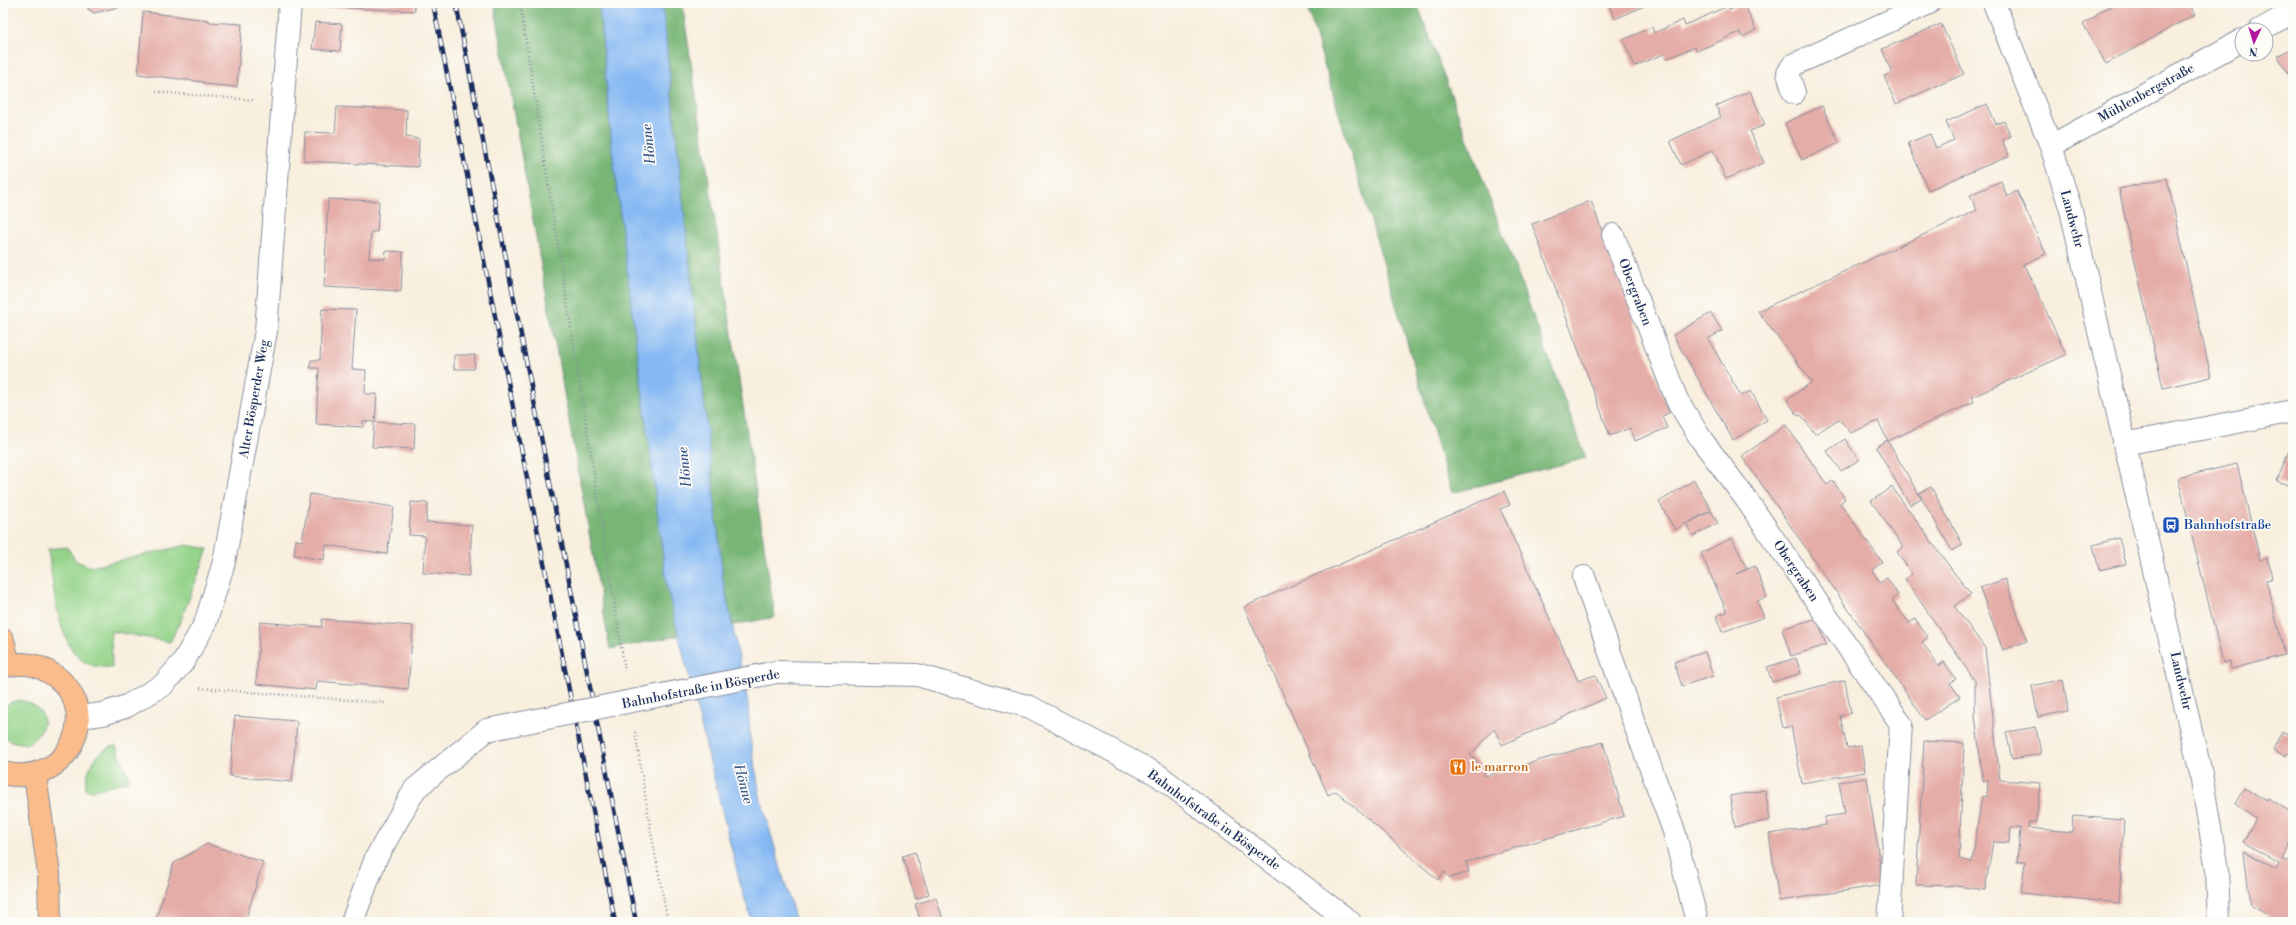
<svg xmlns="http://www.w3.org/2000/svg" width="2296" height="925" viewBox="0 0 2296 925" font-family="'Libre Bodoni',serif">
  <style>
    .green { fill: #95d48a; stroke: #588274 }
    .forest { fill: #78b676; stroke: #4a726a }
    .water { fill: #86b9f3; stroke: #5074a8 }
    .building { fill: #e5ada7 }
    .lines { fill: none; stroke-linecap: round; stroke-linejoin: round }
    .minor-casing { stroke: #8a8f9e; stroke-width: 24 }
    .major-casing { stroke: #8a8f9e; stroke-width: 24 }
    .path { stroke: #8a8f9e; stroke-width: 2.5; stroke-dasharray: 1 3; stroke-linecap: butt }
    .minor { stroke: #fff; stroke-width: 22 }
    .major { stroke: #f9bc8a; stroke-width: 22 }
    .rail-casing { stroke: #1b2f5e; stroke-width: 4.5 }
    .rail { stroke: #fdfcf7; stroke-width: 3; stroke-dasharray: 9; stroke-linecap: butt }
    .minor-bridge-casing { stroke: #8a8f9e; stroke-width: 24; stroke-linecap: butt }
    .minor-bridge { stroke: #fff; stroke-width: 22 }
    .labels { text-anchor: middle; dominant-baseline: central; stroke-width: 3.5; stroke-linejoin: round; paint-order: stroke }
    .street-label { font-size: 13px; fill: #1b2f5e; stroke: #fdfcf7 }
    .transit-label { font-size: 13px; fill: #164399; stroke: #fdfcf7; text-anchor: start }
    .food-label { font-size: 13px; fill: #c56008; stroke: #fdfcf7; text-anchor: start }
    .water-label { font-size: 14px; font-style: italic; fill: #3b588b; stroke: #fdfcf7 }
  </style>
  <rect width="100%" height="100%" fill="#fdfcf7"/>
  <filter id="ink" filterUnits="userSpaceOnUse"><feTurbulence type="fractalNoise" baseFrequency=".025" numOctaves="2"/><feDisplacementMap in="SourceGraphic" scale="8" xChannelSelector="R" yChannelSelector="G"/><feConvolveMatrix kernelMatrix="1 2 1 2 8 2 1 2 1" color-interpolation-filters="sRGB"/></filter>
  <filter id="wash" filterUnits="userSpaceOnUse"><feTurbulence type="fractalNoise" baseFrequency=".012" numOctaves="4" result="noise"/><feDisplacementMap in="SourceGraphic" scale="16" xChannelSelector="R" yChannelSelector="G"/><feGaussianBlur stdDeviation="0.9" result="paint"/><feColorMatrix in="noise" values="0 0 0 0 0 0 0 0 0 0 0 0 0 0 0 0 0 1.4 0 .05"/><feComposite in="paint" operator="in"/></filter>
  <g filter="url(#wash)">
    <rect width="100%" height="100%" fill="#f8efde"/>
    <!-- green -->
    <g class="green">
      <path d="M 187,545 L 208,549 L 181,620 L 170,642 L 111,631 L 112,668 C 103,667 92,667 83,661 C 56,643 53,579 48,549 L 67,547 L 76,561 L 91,567 Z"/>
      <path d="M 19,700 C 48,705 52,730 26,744 L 10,741 L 3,734 L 3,710 L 9,703 Z"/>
      <path d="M 116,746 L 130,780 L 91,791 L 86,789 C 84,773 97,747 116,746 Z"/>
    </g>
    <!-- forest -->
    <g class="forest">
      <path d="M 494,3 L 682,3 L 775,617 L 610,649 Z"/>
      <path d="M 1306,3 L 1417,3 L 1586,458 L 1452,493 Z"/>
    </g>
    <!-- water -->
    <path class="water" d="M 599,3 L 662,3 L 723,579 L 748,703 L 750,738 L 760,796 L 796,922 L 752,922 L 740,883 L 667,588 L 612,150 Z"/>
    <g id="blocks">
      <!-- building -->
      <g class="building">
        <path d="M 87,3 L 127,3 L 127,5 L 94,13 L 88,9 Z"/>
        <path d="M 327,3 L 414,3 L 415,11 L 327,7 Z"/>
        <path d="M 1608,3 L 1651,3 L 1615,19 Z"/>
        <path d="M 1744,3 L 1756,30 L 1742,37 L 1740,32 L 1697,51 L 1695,47 L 1666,59 L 1664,54 L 1635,66 L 1623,40 L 1652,27 L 1654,33 L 1683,20 L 1685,25 L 1728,6 L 1730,10 Z"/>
        <path d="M 2119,3 L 2189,3 L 2195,14 L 2106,64 L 2083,24 L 2096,16 L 2098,12 Z"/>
        <path d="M 143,12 L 209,20 L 209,22 L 242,24 L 237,87 L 204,84 L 204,82 L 138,74 Z"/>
        <path d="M 315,22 L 342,24 L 340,51 L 312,49 Z"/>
        <path d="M 1941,24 L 1964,74 L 1896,104 L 1884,76 L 1892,73 L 1882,49 Z"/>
        <path d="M 2293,47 L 2293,82 L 2278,56 Z"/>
        <path d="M 1750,91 L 1765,125 L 1750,131 L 1764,163 L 1726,179 L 1713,150 L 1681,165 L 1670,141 L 1721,117 L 1716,106 Z"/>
        <path d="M 1987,104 L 1996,124 L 2004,121 L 2011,136 L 2002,140 L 2009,156 L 1928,190 L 1908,143 L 1930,134 L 1936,148 L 1954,140 L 1946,122 Z"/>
        <path d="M 1822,106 L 1839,143 L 1802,160 L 1785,123 Z"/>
        <path d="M 337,107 L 407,110 L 406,137 L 419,139 L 418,167 L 304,161 L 305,132 L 335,133 Z"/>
        <path d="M 2167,178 L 2211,377 L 2163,388 L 2119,189 Z"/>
        <path d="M 2001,181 L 2007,197 L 2017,191 L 2046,254 L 2022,265 L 2026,267 L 2066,355 L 1972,397 L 1974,402 L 1888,441 L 1878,421 L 1851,433 L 1839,419 L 1815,434 L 1801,415 L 1798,416 L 1787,400 L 1812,382 L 1758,311 L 1977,210 L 1970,195 Z"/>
        <path d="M 328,199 L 379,201 L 377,232 L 371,232 L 369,258 L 385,259 L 386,251 L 403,252 L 401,291 L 324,287 Z"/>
        <path d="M 1591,201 L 1669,413 L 1662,416 L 1667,428 L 1635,441 L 1630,428 L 1610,436 L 1532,224 Z"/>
        <path d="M 322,309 L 356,310 L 352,369 L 366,370 L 365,394 L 377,394 L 375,422 L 415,424 L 414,449 L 372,447 L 374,422 L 363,421 L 363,427 L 316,424 L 319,368 L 310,368 L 311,360 L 320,360 Z"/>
        <path d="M 1711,313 L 1722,331 L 1708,339 L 1741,396 L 1751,391 L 1767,420 L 1733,440 L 1673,335 Z"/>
        <path d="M 454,355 L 475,355 L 474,369 L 454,369 Z"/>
        <path d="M 1786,425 L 1827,485 L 1833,481 L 1845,499 L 1840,503 L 1882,562 L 1872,570 L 1880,583 L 1887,578 L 1898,595 L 1892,600 L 1909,623 L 1915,619 L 1928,637 L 1922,642 L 1938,666 L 1944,662 L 1956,679 L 1950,683 L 1960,697 L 1925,720 L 1742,456 Z"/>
        <path d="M 1845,439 L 1859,460 L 1841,471 L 1827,451 Z"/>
        <path d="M 1887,440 L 1921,498 L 1910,505 L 1876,447 Z"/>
        <path d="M 2293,441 L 2293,487 L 2277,481 Z"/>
        <path d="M 2237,464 L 2260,560 L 2268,558 L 2272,578 L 2266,580 L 2285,655 L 2231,669 L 2230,661 L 2223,663 L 2178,478 Z"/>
        <path d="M 1694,480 L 1711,510 L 1688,523 L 1711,511 L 1718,523 L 1693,536 L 1686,523 L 1675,530 L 1659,502 Z"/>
        <path d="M 1892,487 L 1955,574 L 1971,594 L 1954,606 L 1985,648 L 2000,780 L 2040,783 L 2036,822 L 2029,822 L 2028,828 L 2072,832 L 2073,816 L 2124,820 L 2119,903 L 2021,893 L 2025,862 L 2017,862 L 2020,828 L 2011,828 L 2009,843 L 1993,842 L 1985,890 L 1957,886 L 1916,885 L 1924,741 L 1964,743 L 1959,859 L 1972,862 L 1982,796 L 1987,797 L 1988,780 L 1983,781 L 1975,715 L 1975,681 L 1905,579 L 1912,574 L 1897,552 L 1903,547 L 1871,501 Z"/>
        <path d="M 1931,487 L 1963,545 L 1952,551 L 1919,493 Z"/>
        <path d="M 1504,491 L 1510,505 L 1500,509 L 1578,681 L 1595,675 L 1606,698 L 1502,745 L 1494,729 L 1470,755 L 1482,765 L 1485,776 L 1603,742 L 1624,816 L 1466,862 L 1469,872 L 1450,878 L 1444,872 L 1438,880 L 1336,791 L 1328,795 L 1244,607 Z"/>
        <path d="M 310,494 L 394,507 L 387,554 L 326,545 L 324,560 L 294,555 L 296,540 L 302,541 Z"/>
        <path d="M 411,502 L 428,503 L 426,522 L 472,525 L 469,576 L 423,573 L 425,536 L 409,535 Z"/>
        <path d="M 1732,538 L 1747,569 L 1736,574 L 1755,566 L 1767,597 L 1757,601 L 1764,617 L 1722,632 L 1716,616 L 1727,612 L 1701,553 Z"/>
        <path d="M 2119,538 L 2126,564 L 2099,570 L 2093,545 Z"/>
        <path d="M 2005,579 L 2027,641 L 2003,650 L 1980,588 Z"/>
        <path d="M 1817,618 L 1826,645 L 1791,656 L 1782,629 Z"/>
        <path d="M 322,619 L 413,626 L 408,689 L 317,681 L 316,690 L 256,684 L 260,622 L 322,627 Z"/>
        <path d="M 1705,652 L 1713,676 L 1682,686 L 1674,662 Z"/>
        <path d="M 1796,658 L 1801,673 L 1772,682 L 1767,667 Z"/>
        <path d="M 2063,679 L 2068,711 L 2038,717 L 2032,686 Z"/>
        <path d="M 1845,680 L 1851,713 L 1840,716 L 1847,748 L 1861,746 L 1865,772 L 1802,783 L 1791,726 L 1783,728 L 1776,697 Z"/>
        <path d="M 235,716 L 297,721 L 292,782 L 230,776 Z"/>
        <path d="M 2036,727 L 2041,754 L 2012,759 L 2006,732 Z"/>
        <path d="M 2282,731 L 2293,737 L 2293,756 L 2287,753 L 2286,756 L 2273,750 Z"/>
        <path d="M 1867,778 L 1883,885 L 1779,901 L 1769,834 L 1826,825 L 1825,817 L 1845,814 L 1839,782 Z"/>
        <path d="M 2244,788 L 2266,800 L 2267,798 L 2293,813 L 2293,839 L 2282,859 L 2293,865 L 2293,922 L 2280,922 L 2250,905 L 2244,851 L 2276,869 L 2279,863 L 2243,842 L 2256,819 L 2235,804 Z"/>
        <path d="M 1765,790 L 1770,820 L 1735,827 L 1730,796 Z"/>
        <path d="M 207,844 L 263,862 L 245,922 L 155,922 L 174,863 Z"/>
        <path d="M 915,852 L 929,894 L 916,899 L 902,856 Z"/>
        <path d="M 936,898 L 944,922 L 921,922 L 915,904 Z"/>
      </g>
    </g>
  </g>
  <g filter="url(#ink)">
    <use href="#blocks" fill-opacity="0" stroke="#8a8f9e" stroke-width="1"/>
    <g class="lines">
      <!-- minor casing -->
      <g class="minor-casing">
        <g id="minor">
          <path d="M 1994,3 L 2051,146 L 2071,210 L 2201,774 L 2217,870 L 2219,922"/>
          <path d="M 2260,30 L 2293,12"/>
          <path d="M 1794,93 L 1788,73 L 1793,65 L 1929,3"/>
          <path d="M 2051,146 L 2242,40"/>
          <path d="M 1613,235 L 1677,400 L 1701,439 L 1746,499 L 1901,724 L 1889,922"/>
          <path d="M 2124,444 L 2293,411"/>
          <path d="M 1584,577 L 1633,720 L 1674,831 L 1697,922"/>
          <path d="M 777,672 L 917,675 L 1030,707 L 1158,775 L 1350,922"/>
          <path d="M 78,717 L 103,714 L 127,706 L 163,685 L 183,662 L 205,624 L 224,562 L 266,331 L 290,3"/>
          <path d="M 352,922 L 376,858 L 415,789 L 487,730"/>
        </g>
      </g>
      <!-- major casing -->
      <g class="major-casing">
        <g id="major">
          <path d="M 3,640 L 9,665"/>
          <path d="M 3,667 C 17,662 34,663 47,671 C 107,703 72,790 3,773"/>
          <path d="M 35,775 L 49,874 L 50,922"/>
        </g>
      </g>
      <!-- path -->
      <g class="path">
        <path d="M 520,3 L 625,671"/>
        <path d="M 156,92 L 253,100"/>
        <path d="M 200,688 L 385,703"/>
        <path d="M 635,732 L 651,832 L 668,922"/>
      </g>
      <!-- minor -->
      <use href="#minor" class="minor"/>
      <!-- major -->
      <use href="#major" class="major"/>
      <!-- rail casing -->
      <g class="rail-casing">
        <g id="rail">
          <path d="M 433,3 L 615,922"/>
          <path d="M 456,3 L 636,922"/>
        </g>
      </g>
      <!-- rail -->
      <use href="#rail" class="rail"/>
      <!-- minor-bridge casing -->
      <g class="minor-bridge-casing">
        <path id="minor-bridge" d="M 487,730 L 777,672"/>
      </g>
      <!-- minor-bridge -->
      <use href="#minor-bridge" class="minor-bridge"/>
    </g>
  </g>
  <!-- icons -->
  <defs>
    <g id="bus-square" transform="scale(0.9)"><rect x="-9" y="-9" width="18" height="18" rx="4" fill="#1a4fb4" stroke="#fdfcf7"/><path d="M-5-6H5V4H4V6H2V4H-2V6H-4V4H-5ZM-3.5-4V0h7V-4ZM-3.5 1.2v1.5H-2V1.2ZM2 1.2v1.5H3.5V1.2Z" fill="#fff"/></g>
    <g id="restaurant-square" transform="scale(0.9)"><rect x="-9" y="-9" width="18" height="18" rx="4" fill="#e8710a" stroke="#fdfcf7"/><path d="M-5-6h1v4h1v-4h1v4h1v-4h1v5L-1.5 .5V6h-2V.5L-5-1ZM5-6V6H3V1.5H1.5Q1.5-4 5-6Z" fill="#fff"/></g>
  </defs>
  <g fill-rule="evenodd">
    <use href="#bus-square" x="2171" y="525"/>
    <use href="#restaurant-square" x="1458" y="767"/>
  </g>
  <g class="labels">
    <!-- street labels -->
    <g class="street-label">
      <text transform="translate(2146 93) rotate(-29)">Mühlenbergstraße</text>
      <text transform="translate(2072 219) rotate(75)">Landwehr</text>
      <text transform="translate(1635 292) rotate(69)">Obergraben</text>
      <text transform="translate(254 399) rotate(-80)">Alter Bösperder Weg</text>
      <text transform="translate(1796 571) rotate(56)">Obergraben</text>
      <text transform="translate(2181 681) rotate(77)">Landwehr</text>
      <text transform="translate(701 689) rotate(-11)">Bahnhofstraße in Bösperde</text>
      <text transform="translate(1214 820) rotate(36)">Bahnhofstraße in Bösperde</text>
    </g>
    <!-- transit labels -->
    <g class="transit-label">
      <text x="2184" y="525">Bahnhofstraße</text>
    </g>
    <!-- food labels -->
    <g class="food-label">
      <text x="1471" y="767">le marron</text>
    </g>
    <!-- water labels -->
    <g class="water-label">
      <text transform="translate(649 144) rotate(-96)">Hönne</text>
      <text transform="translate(685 467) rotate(-96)">Hönne</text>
      <text transform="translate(743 784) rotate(75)">Hönne</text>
    </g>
  </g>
  <!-- margin -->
  <rect width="2296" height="925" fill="none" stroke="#fdfcf7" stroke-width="16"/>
  <!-- north arrow -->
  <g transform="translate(2254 42) rotate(184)"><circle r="19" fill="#fdfcf7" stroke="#a3aaba"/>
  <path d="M0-3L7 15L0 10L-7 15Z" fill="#b5179e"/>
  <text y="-6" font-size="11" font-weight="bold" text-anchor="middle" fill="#1b2f5e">N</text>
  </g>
</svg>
